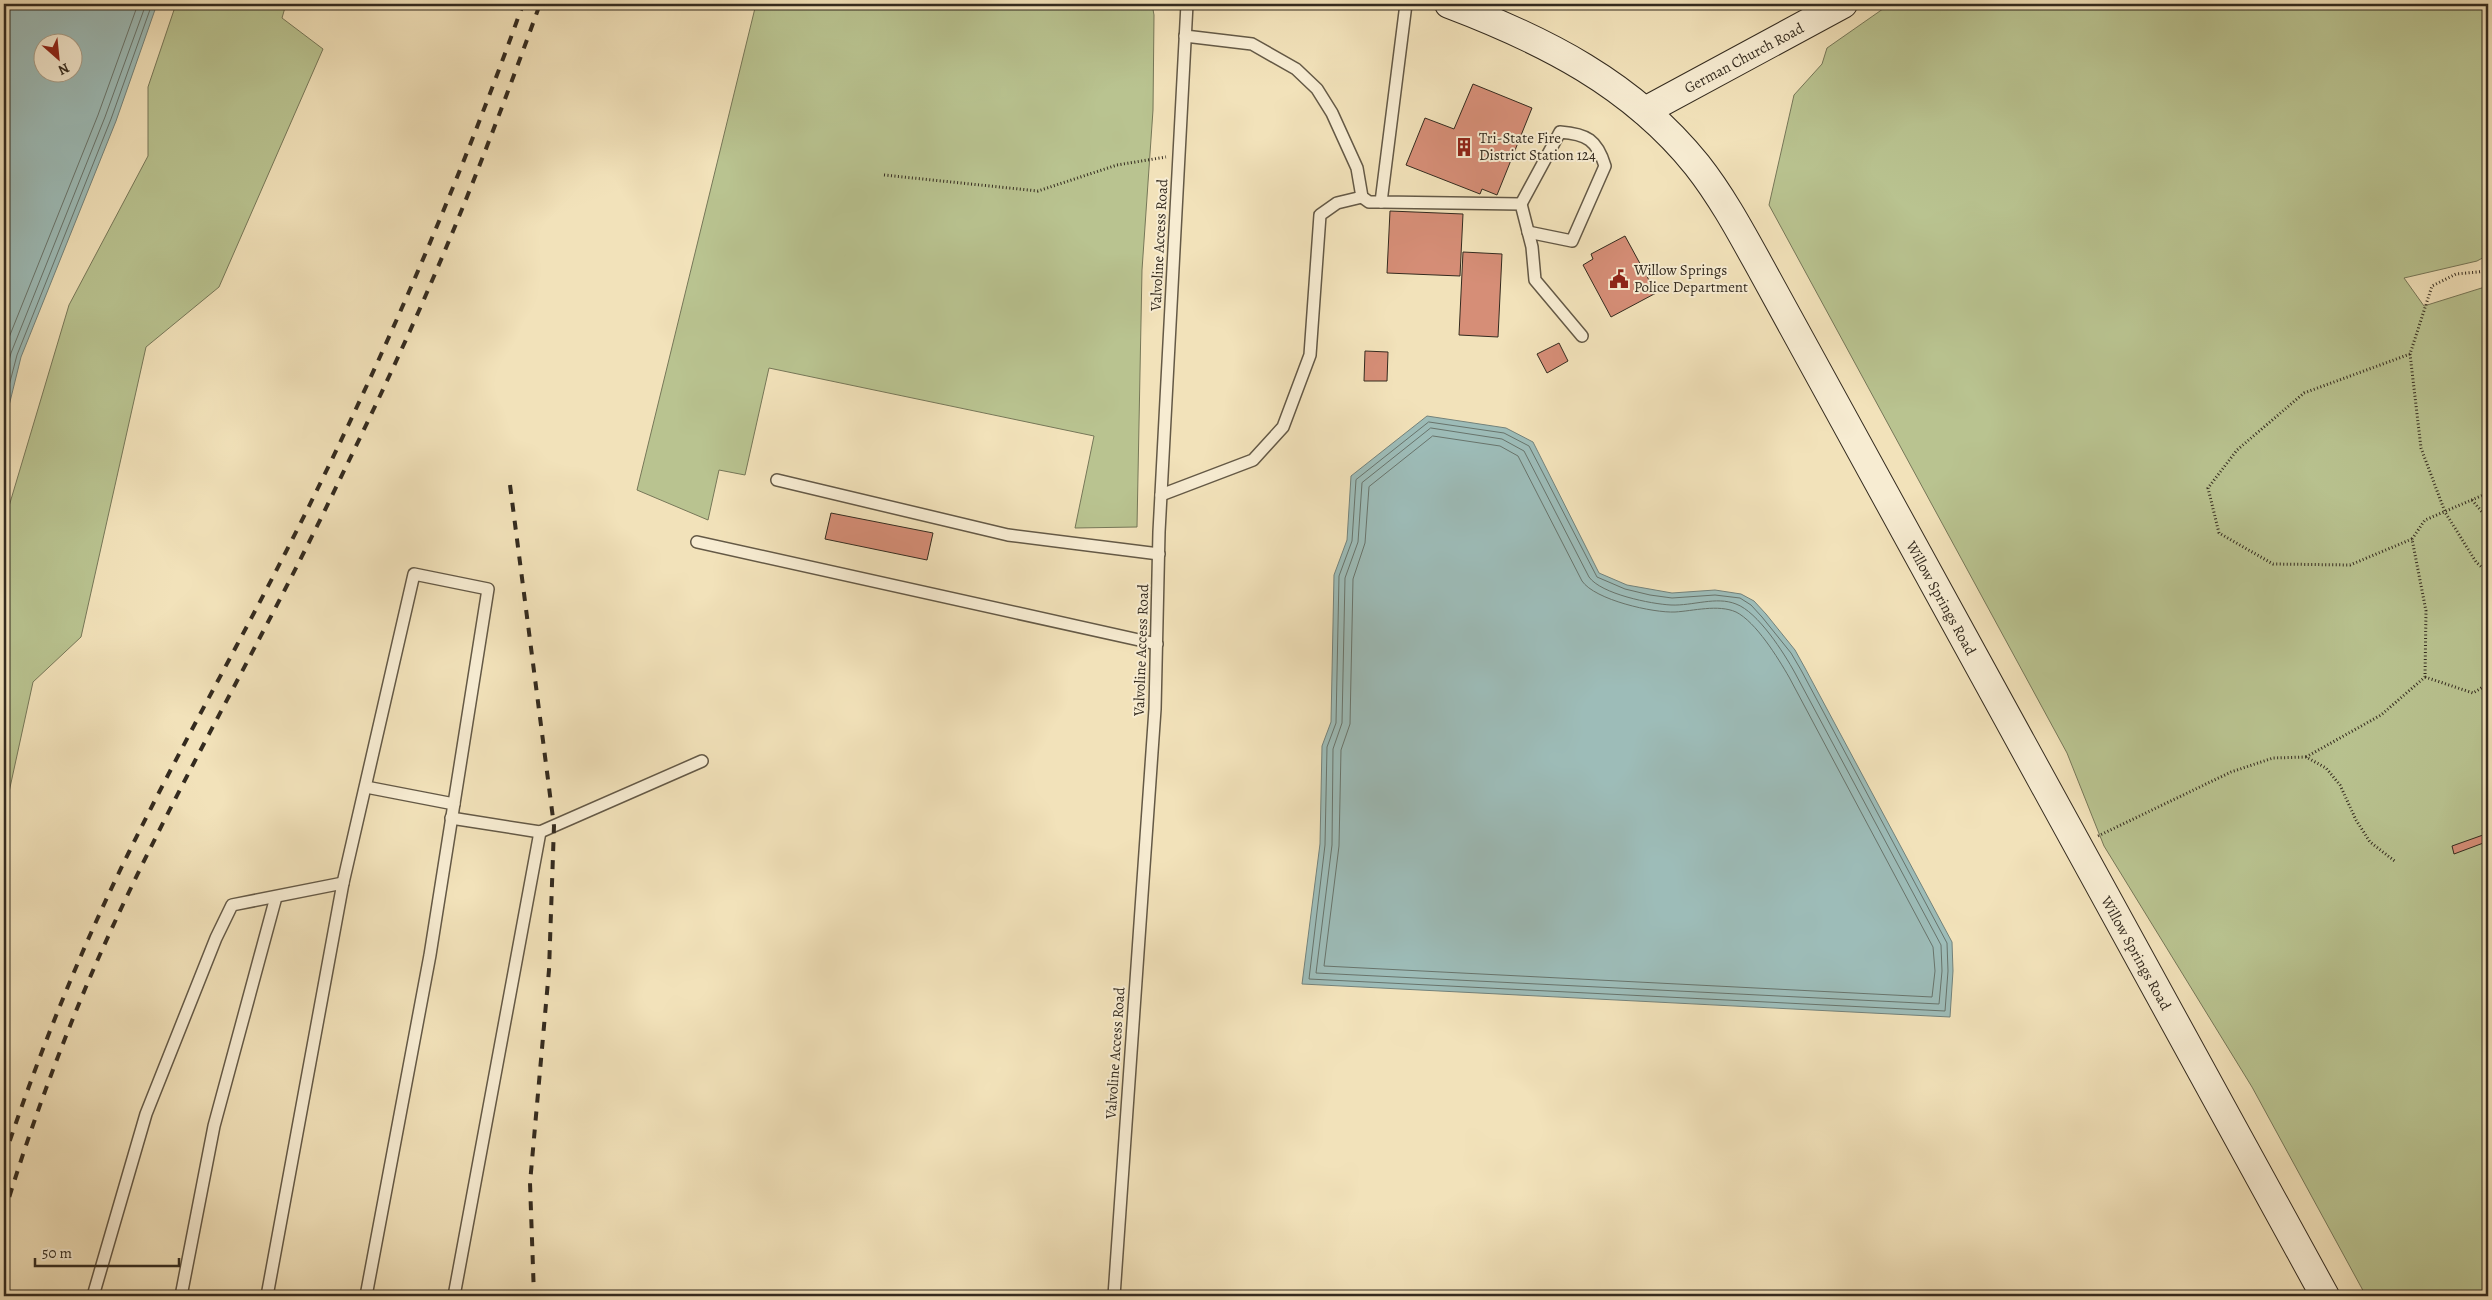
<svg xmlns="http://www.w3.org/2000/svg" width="2492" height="1300" viewBox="0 0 2492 1300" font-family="Alegreya,serif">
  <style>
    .green { fill: #b9c390; stroke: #767758 }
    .water { fill: #9dbcb8; stroke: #73827b; fill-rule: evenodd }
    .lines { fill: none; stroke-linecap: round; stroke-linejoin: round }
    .shore { stroke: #68746c; stroke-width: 1 }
    .building { fill: #d68e77; stroke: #342b1f }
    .lane-casing { stroke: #645946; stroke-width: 14 }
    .secondary-casing { stroke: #342b1f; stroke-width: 30 }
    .path { stroke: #342b1f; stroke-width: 3; stroke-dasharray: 1 2.5; stroke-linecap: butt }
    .lane { stroke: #f7ecd2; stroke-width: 11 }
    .secondary { stroke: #f7ecd2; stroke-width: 28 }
    .rail { stroke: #342b1f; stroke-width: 4; stroke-dasharray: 9 9; stroke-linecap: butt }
    .labels { text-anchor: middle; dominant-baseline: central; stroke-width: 4; stroke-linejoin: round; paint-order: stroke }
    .street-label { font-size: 15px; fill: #342b1f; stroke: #f7ecd2 }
    .poi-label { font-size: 15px; fill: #342b1f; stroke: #f7ecd2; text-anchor: start }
  </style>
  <rect width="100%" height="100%" fill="#f2e2ba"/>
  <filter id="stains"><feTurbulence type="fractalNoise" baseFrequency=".004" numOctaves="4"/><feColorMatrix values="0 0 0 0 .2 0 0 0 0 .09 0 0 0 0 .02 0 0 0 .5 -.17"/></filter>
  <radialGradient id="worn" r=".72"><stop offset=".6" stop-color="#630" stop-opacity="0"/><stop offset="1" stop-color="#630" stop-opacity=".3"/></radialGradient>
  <!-- green -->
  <g class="green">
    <path d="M 176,4 L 286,4 L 282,18 L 323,49 L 219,287 L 146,347 L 81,637 L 33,682 L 4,815 L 4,523 L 69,305 L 148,156 L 148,87 Z"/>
    <path d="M 756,4 L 1152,4 L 1154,15 L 1153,110 L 1142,270 L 1137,527 L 1075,528 L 1094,436 L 769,368 L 745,475 L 719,470 L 708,520 L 637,490 Z"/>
    <path d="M 1890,4 L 2488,4 L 2488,255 L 2477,261 L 2404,278 L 2424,306 L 2488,286 L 2488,1296 L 2366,1296 L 2252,1087 L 2104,846 L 2067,753 L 1769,205 L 1794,95 L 1822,64 L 1827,48 Z"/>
  </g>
  <!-- water -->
  <g class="water">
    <path d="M 4,4 L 157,4 L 116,121 L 21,357 L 4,426 ZM 42,42 L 72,42 L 72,72 L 42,72 Z"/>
    <path d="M 1427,416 L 1506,428 L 1533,442 L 1599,573 L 1627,585 L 1672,593 L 1715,590 L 1741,594 L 1754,601 L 1766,614 L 1795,650 L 1805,668 L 1952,942 L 1953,971 L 1950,1017 L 1302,984 L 1320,844 L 1322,746 L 1331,722 L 1334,575 L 1347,540 L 1351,476 Z"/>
  </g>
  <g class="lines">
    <!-- shore -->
    <g class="shore">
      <path d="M 4,350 L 98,115 L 138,4"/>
      <path d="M 4,380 L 11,353 L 105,117 L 146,4"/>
      <path d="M 4,405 L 17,355 L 111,119 L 152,4"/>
      <path d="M 1429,422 L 1504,433 L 1529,446 L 1597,577 L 1625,589 L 1650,595 L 1672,598 L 1715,595 L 1740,598 L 1751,605 L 1762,617 L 1791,653 L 1801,670 L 1947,943 L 1948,971 L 1945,1011 L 1309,979 L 1325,845 L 1327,747 L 1336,723 L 1339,576 L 1352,541 L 1356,480 Z"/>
      <path d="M 1431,428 L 1502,439 L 1524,451 L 1589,577 C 1601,594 1651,604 1671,605 C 1693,606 1716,596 1736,604 C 1758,612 1784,653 1795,673 L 1941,945 L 1942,971 L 1939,1004 L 1316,973 L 1332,845 L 1333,749 L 1342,723 L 1345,578 L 1358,542 L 1362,483 Z"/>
      <path d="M 1433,436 L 1500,446 L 1518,456 L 1582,581 C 1595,600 1653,613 1675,612 C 1693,611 1718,604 1736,612 C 1756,622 1778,658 1789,677 L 1933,947 L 1935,971 L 1932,997 L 1324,966 L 1339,846 L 1341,750 L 1350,724 L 1353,579 L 1365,543 L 1369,487 Z"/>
    </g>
  </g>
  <!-- building -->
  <g class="building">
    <path d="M 1473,84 L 1532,108 L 1497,195 L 1482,189 L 1480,194 L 1406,165 L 1425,118 L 1454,129 Z"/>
    <path d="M 1390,211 L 1463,214 L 1460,276 L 1387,273 Z"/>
    <path d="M 1625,236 L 1656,293 L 1611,317 L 1583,265 L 1593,259 L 1591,254 Z"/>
    <path d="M 1463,252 L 1502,254 L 1498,337 L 1459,335 Z"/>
    <path d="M 1559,343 L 1568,361 L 1547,373 L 1537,354 Z"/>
    <path d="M 1365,351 L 1388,352 L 1387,381 L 1364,381 Z"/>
    <path d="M 831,513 L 933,533 L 927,560 L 825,539 Z"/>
    <path d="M 2483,835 L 2486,842 L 2454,854 L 2452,846 Z"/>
  </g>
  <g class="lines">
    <!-- lane casing -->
    <g class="lane-casing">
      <g id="lane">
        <path d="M 1406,4 L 1381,202 L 1521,204 L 1532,247 L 1535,280 L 1582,336"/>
        <path d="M 1185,36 L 1252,44 L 1296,69 L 1317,89 L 1332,113 L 1357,168 L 1362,197 L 1369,202 L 1381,202"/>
        <path d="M 1521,204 L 1560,132 C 1587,134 1597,140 1605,166 L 1572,241 L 1528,232"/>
        <path d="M 777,480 L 1008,535 L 1159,554"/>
        <path d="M 1161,495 L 1253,460 L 1283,427 L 1310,355 L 1320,215 L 1337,203 L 1362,197"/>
        <path d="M 697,542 L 1157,644"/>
        <path d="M 366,787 L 454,804"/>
        <path d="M 451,818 L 540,832 L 702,761"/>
        <path d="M 93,1296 L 146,1114 L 216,938 L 232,905 L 343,883"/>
        <path d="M 181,1296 L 214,1126 L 276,897"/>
        <path d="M 267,1296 L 343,883 L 414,574 L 488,589 L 430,955 L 366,1296"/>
        <path d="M 454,1296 L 540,832"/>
        <path d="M 1114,1296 L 1155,709 L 1159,532 L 1187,4"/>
      </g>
    </g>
    <!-- secondary casing -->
    <g class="secondary-casing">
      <g id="secondary">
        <path d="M 1449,4 C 1544,40 1632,84 1697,165 C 1723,198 1743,236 1763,272 L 2325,1296"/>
        <path d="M 1645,111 L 1843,4"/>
      </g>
    </g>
    <!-- path -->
    <g class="path">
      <path d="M 884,175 L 1038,191 L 1117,165 L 1166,157"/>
      <path d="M 2410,354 L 2421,448 L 2445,512 L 2476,562 L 2488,573"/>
      <path d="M 2472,500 L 2488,519"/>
      <path d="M 2412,539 L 2350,565 L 2273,564 L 2219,533 L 2208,488 L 2237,450 L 2304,393 L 2410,354 L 2432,286 L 2456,274 L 2488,271"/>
      <path d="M 2425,677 L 2473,693 L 2488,684"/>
      <path d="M 2306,757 L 2381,715 L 2425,677 L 2426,611 L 2412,539 L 2425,520 L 2488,493"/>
      <path d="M 2098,836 L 2231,772 L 2273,758 L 2306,757 L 2326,768 L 2340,785 L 2356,820 L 2370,842 L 2396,862"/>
    </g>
    <!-- lane -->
    <use href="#lane" class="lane"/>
    <!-- secondary -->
    <use href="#secondary" class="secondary"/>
    <!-- rail -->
    <g class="rail">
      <path d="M 510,485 L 554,826 L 549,970 L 530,1183 L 534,1296"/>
      <path d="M 4,1158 C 39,1053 80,951 129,852 C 188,732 255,616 314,496 C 393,336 463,172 523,4"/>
      <path d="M 4,1214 C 28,1135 56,1058 88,982 C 157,821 247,669 324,512 C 361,436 398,360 431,283 C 471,191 506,98 540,4"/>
    </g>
  </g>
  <!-- icons -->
  <defs>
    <g id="building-bare" transform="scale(1.5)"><path d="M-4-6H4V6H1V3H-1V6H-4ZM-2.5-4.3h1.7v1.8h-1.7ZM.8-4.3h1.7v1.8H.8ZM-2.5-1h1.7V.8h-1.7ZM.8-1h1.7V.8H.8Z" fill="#8f2418" stroke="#f7ecd2" stroke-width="2.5" paint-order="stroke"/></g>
    <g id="civic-bare" transform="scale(1.5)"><path d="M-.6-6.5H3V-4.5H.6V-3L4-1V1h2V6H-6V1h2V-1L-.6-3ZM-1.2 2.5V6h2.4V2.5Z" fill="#8f2418" stroke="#f7ecd2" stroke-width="2.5" paint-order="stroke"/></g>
  </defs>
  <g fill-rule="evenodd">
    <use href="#building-bare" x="1464" y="147"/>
    <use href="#civic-bare" x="1619" y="279"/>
  </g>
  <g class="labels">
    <!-- street labels -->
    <g class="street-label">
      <text transform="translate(1744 58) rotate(-28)">German Church Road</text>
      <text transform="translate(1159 245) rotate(-87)">Valvoline Access Road</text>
      <text transform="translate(1941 598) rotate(61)">Willow Springs Road</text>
      <text transform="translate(1141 650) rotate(-88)">Valvoline Access Road</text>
      <text transform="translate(2136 953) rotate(61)">Willow Springs Road</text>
      <text transform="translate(1115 1053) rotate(-86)">Valvoline Access Road</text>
    </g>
    <!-- poi labels -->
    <g class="poi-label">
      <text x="1479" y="138">Tri-State Fire<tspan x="1479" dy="17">District Station 124</tspan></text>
      <text x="1634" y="270">Willow Springs<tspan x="1634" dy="17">Police Department</tspan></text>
    </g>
  </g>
  <!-- margin -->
  <rect width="2492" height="1300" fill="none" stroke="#f2e2ba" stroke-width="20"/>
  <rect x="5" y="5" width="2482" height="1290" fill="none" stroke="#342b1f" stroke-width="2.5"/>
  <rect x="10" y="10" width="2472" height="1280" fill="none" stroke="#342b1f"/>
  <!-- north arrow -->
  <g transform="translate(58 58) rotate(153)"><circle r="24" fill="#f7ecd2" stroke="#a99f8a"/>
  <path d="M0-4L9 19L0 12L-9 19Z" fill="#8f2418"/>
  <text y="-8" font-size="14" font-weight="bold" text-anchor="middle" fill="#342b1f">N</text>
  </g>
  <!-- scale -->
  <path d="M35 1258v8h144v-8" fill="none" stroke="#342b1f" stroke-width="2.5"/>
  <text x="42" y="1258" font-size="15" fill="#342b1f" stroke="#f7ecd2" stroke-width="4" paint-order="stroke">50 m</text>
  <rect width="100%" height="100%" filter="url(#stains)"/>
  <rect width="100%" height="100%" fill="url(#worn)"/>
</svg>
